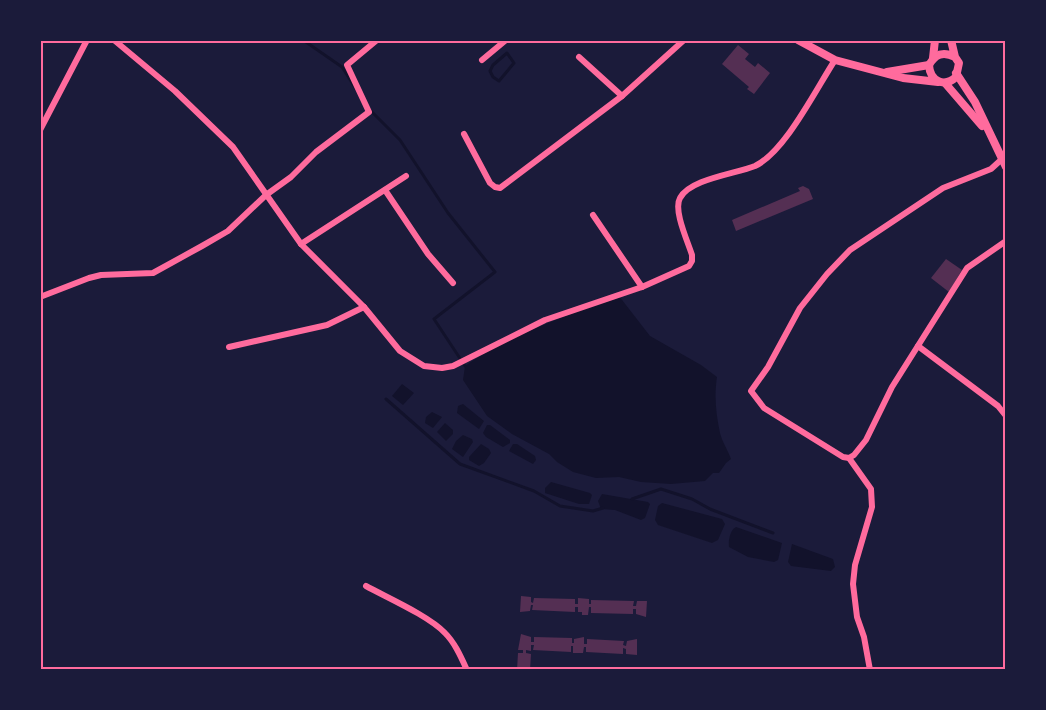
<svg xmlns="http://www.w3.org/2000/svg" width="1046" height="710" viewBox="0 0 1046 710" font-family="'Playfair Display',serif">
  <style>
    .water { fill: #12122b }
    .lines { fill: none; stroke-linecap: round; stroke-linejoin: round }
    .stream { stroke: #12122b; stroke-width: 3 }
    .building { fill: #542f53 }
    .minor { stroke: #ff6b9d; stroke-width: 6 }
    .secondary { stroke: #ff6b9d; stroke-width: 8 }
    .neatline { fill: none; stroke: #ff6b9d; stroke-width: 2 }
  </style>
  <rect width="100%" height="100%" fill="#1b1b3a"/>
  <!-- water -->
  <g class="water">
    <path d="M 619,296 L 650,336 L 701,365 L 717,377 C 714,396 716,414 720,433 C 722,442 728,450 731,459 L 726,463 L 719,473 L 713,473 L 705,481 L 671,484 L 641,482 L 619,477 L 596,478 L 573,472 L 557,462 L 549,454 L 512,434 L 487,416 L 463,380 L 465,366 C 497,344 523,333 558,319 C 578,311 598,302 619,296 Z"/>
    <path d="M 402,384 L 414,393 L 403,405 L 392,396 Z"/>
    <path d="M 463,404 L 484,421 L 479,429 L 457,413 L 458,406 Z"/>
    <path d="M 432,412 L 442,417 L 433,428 L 425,423 L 426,417 Z"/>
    <path d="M 445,423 L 453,430 L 453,434 L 446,441 L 437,432 Z"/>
    <path d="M 487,425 L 490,425 L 510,440 L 510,443 L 503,447 L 486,437 L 483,433 Z"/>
    <path d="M 463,435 L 472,439 L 473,442 L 463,457 L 452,449 L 456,441 Z"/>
    <path d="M 481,444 L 489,449 L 491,453 L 484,463 L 479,466 L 469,460 L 469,457 Z"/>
    <path d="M 513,444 L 517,444 L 535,456 L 536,460 L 533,464 L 509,451 Z"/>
    <path d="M 551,482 L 590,493 L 592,495 L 589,504 L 579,504 L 545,493 L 545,488 Z"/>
    <path d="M 602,494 L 648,502 L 650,504 L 645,518 L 641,520 L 615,510 L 601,509 L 598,501 Z"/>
    <path d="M 662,503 L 722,519 L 725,524 L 718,540 L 712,543 L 658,525 L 655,520 L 658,506 Z"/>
    <path d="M 736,527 L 782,543 L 778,560 L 774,562 L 748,557 L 729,547 C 728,541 730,530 736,527 Z"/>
    <path d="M 792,544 L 833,559 L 835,567 L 831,571 L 791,566 L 788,562 Z"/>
  </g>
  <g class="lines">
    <!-- stream -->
    <g class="stream">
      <path d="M 303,40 L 342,67 L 356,89"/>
      <path d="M 507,53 L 514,63 L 499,81 L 493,77 L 490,71 L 493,65 Z"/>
      <path d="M 370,110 L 400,140 L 448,213 L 495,272 L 434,319 L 465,366"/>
      <path d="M 386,399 L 460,464 L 534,491 L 560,506 L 593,511 L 603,508"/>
      <path d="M 632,499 L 661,489 L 692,499 L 710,509 L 773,533"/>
    </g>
  </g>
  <!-- building -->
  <g class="building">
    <path d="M 738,45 L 749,54 L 745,59 L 755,67 L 758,63 L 770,73 L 754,94 L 747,89 L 749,87 L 722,64 Z"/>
    <path d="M 803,186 L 809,189 L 813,199 L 736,231 L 732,220 L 800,191 L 798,188 Z"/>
    <path d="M 946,259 L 962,270 L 949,292 L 931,278 Z"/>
    <path d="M 521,596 L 531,597 L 531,602 L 533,603 L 534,598 L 575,599 L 575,604 L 578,604 L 578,598 L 589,599 L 589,604 L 591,604 L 591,600 L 634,601 L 633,606 L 636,606 L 637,601 L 647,601 L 646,617 L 636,614 L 636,609 L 633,609 L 633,614 L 591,613 L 591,607 L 589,607 L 588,615 L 582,615 L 582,612 L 578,612 L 578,607 L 575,607 L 575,612 L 532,610 L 533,605 L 531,605 L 530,611 L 520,612 Z"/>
    <path d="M 521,634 L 531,637 L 531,642 L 534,642 L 534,637 L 572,638 L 572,643 L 574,643 L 574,639 L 584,637 L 584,644 L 587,644 L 587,639 L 624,641 L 623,645 L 626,646 L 627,641 L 637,639 L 637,655 L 626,654 L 626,649 L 623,648 L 623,654 L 586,652 L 586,647 L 584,647 L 583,653 L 573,653 L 573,646 L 571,646 L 571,652 L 533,650 L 534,645 L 531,645 L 531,651 L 526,650 L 526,653 L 531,654 L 530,670 L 517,670 L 518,653 L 523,653 L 523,650 L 518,650 Z"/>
  </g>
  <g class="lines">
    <!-- minor -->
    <g class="minor">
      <path d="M 114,40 L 175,91 L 233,147 L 301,244 L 364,307 L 400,351 L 424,366 L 442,368 L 453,366 L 545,320 L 642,287 L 689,266 L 692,261 L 692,255 C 688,242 673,210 680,198 C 690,179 735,174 755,166 C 785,152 816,89 835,60"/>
      <path d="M 579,57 L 622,96"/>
      <path d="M 482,60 L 506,40"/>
      <path d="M 40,130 L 87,40"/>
      <path d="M 464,134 L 490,183 L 495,187 L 500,188 L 622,96 L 684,40"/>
      <path d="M 385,190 L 428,254 L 453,283"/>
      <path d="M 593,215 L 642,287"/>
      <path d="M 301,244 L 406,176"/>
      <path d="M 40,297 L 89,278 L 101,275 L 153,273 L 202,246 L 228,231 L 266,195 L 291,177 L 316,152 L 369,112 L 347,65 L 377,40"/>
      <path d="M 918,346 L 998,406 L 1006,416"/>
      <path d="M 229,347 L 327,325 L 364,307"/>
      <path d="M 849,458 L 843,457 L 764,408 L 751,391 L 768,367 L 800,308 L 827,274 L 850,250 L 943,188 L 991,169 L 1002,159"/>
      <path d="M 366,586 C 388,598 429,616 445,633 C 455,643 461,657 467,670"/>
      <path d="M 870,670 L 864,637 L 857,617 L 853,584 L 855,565 L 872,507 L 871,489 L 849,458 L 854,455 L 866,440 L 892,387 L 967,268 L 1006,241"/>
    </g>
    <!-- secondary -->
    <g class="secondary">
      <path d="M 798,40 L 835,60 L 903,78 L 938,82"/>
      <path d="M 951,40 L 955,57 L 959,63 L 956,77 C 944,88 930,81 929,65 C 935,54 943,51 955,57"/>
      <path d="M 933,58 L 935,40"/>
      <path d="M 887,72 L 929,65"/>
      <path d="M 956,73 L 975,102 L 1006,167"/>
      <path d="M 945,83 L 982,126"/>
    </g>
  </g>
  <!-- border -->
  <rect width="1046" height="710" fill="none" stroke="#1b1b3a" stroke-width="84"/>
  <rect x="42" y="42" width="962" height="626" class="neatline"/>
</svg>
